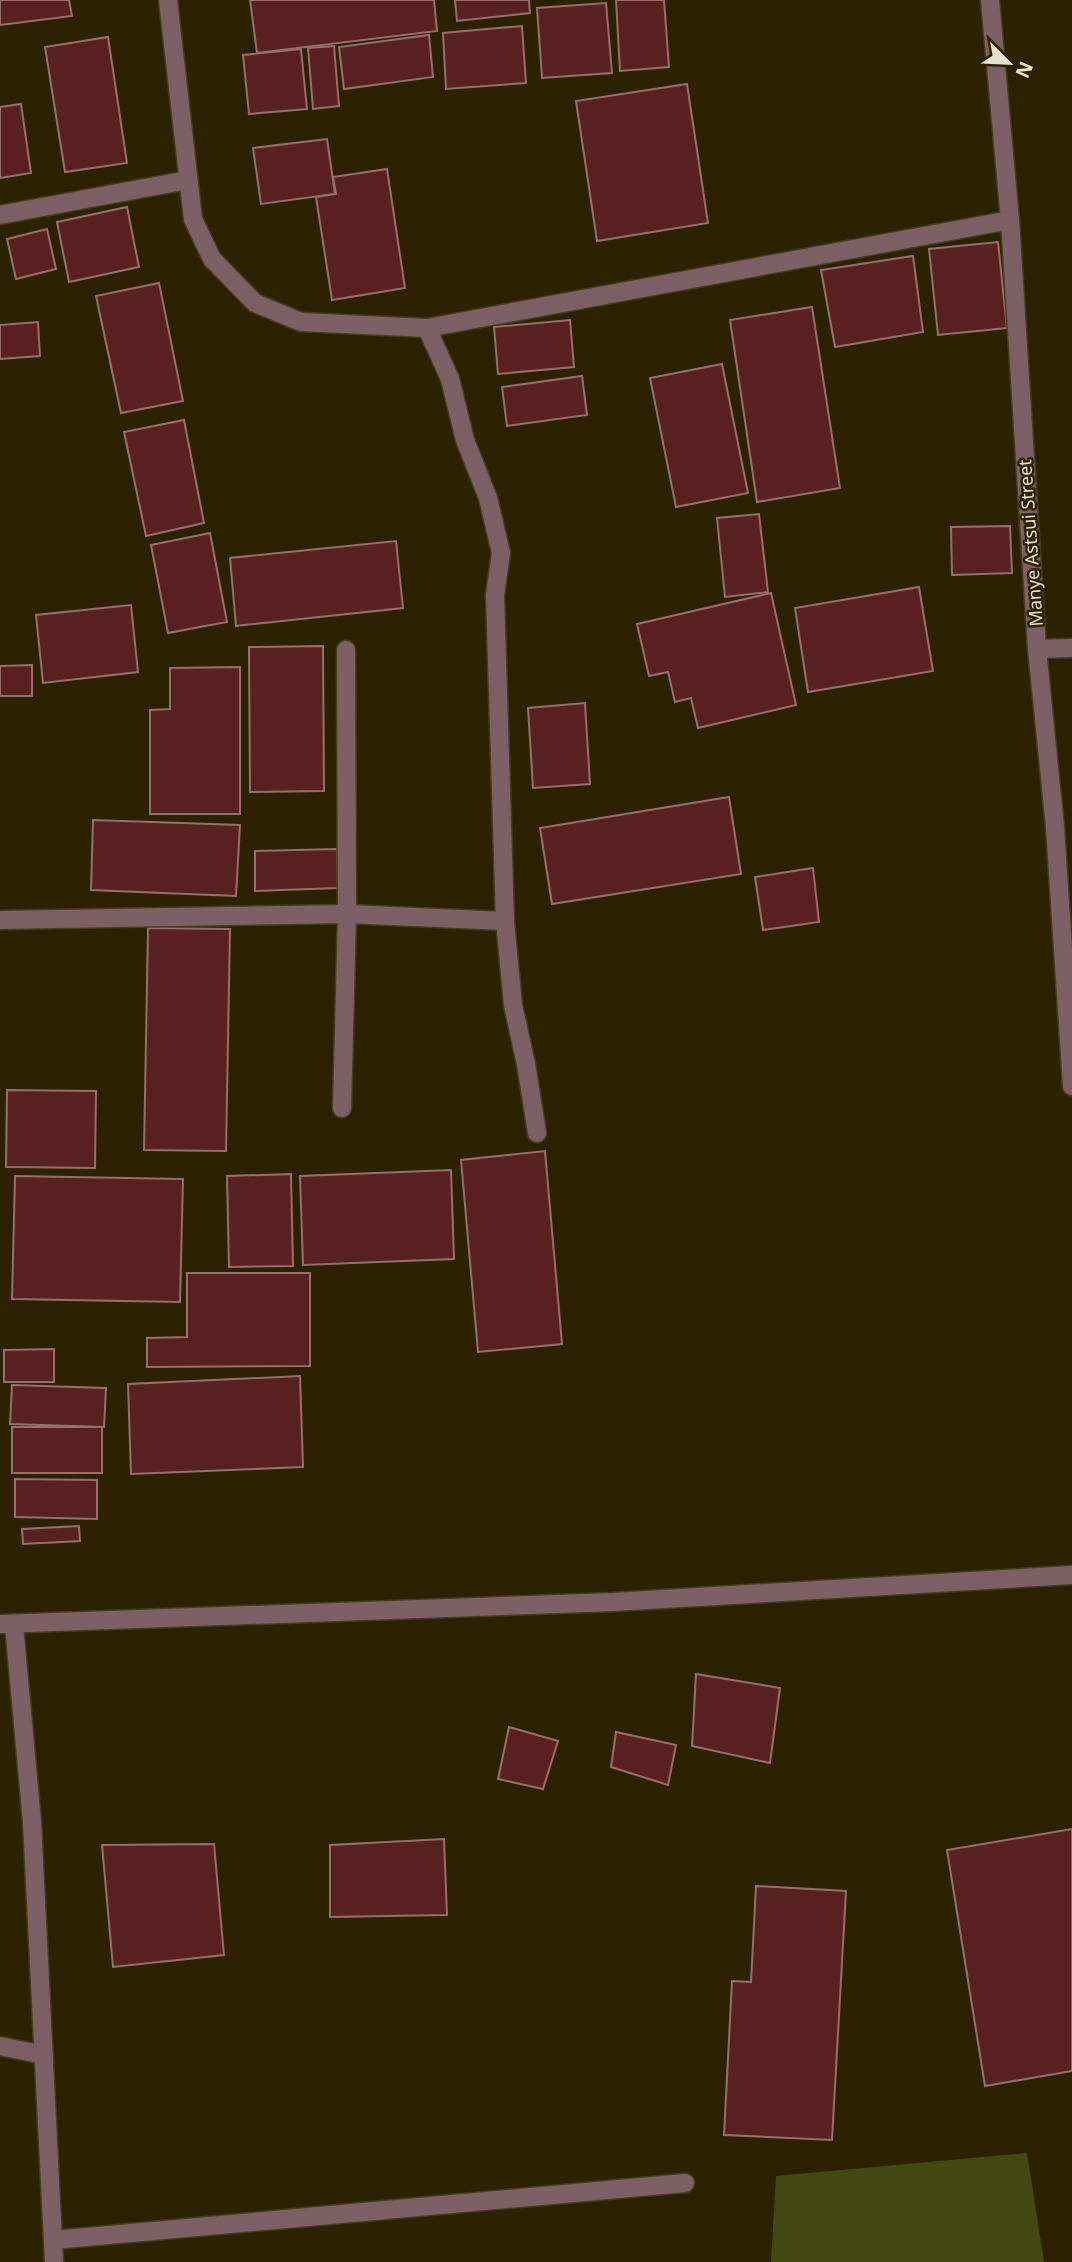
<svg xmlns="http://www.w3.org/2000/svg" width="1072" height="2262" viewBox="0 0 1072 2262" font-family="'Noto Sans',sans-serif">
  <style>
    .green { fill: #444911 }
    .building { fill: #5a2121; stroke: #97706d; stroke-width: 2 }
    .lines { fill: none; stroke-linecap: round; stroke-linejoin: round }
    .minor-casing { stroke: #463d1f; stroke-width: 21 }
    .minor { stroke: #7d6066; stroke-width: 18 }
    .labels { text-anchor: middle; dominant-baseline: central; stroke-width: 5; stroke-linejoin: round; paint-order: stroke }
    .street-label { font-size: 18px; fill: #e6e0ce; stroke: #2c2202 }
  </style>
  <rect width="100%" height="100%" fill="#2c2202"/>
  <!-- green -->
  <path class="green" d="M 1027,2153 L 1044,2262 L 771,2262 L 776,2176 Z"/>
  <!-- building -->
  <g class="building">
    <path d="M 0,0 L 69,0 L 72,16 L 0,25 Z"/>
    <path d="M 250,0 L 434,0 L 437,31 L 257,53 Z"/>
    <path d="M 455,0 L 529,0 L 530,13 L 457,21 Z"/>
    <path d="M 616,0 L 664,0 L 669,67 L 620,71 Z"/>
    <path d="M 606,3 L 612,73 L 542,78 L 537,8 Z"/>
    <path d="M 522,26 L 526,83 L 446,89 L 443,33 Z"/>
    <path d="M 429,35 L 433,77 L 344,89 L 339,47 Z"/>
    <path d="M 108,37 L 127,163 L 65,172 L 45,47 Z"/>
    <path d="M 334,46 L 339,106 L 313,109 L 308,48 Z"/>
    <path d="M 301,49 L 307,109 L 249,114 L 243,55 Z"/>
    <path d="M 687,84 L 708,223 L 597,241 L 576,101 Z"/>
    <path d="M 21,104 L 31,173 L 0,178 L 0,107 Z"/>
    <path d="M 327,139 L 335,194 L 261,204 L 253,148 Z"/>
    <path d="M 387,169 L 405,288 L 332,300 L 316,197 L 336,194 L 333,177 Z"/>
    <path d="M 127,207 L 139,267 L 69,282 L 57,222 Z"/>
    <path d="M 47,229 L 56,269 L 16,279 L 7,239 Z"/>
    <path d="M 998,242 L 1007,328 L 938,335 L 929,249 Z"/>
    <path d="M 913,256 L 923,332 L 835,347 L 821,270 Z"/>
    <path d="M 159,283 L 183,401 L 121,413 L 96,296 Z"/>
    <path d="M 812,307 L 840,488 L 757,502 L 730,320 Z"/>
    <path d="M 570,320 L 574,367 L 498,374 L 494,327 Z"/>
    <path d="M 38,322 L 40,356 L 0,359 L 0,325 Z"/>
    <path d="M 722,364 L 748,493 L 676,507 L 650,378 Z"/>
    <path d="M 582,376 L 587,415 L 507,426 L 502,387 Z"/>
    <path d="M 184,420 L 204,523 L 146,536 L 124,432 Z"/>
    <path d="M 759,514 L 768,592 L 725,597 L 717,518 Z"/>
    <path d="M 1010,526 L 1012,573 L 952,575 L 951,527 Z"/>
    <path d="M 210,533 L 227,622 L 168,633 L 151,545 Z"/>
    <path d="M 396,541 L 403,608 L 236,626 L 230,558 Z"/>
    <path d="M 919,587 L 933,671 L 808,692 L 795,608 Z"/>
    <path d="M 771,593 L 796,705 L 698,728 L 691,698 L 675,702 L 668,672 L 649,676 L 637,624 Z"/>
    <path d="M 131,605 L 138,672 L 43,683 L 36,615 Z"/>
    <path d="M 323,646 L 324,791 L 250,792 L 249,647 Z"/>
    <path d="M 32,665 L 32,696 L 0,696 L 0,666 Z"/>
    <path d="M 240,667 L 240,814 L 150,814 L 150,710 L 170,709 L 170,668 Z"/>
    <path d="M 585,703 L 590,784 L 533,788 L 528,708 Z"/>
    <path d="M 729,797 L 741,874 L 552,904 L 540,828 Z"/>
    <path d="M 93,820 L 240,825 L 236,896 L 91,890 Z"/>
    <path d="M 337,849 L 338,888 L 255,891 L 255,851 Z"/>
    <path d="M 813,868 L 819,922 L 763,930 L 755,877 Z"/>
    <path d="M 148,928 L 230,929 L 226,1151 L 144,1150 Z"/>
    <path d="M 7,1090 L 96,1091 L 95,1168 L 6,1167 Z"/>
    <path d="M 545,1151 L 562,1344 L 478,1352 L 461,1160 Z"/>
    <path d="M 451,1170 L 454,1259 L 303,1265 L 300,1176 Z"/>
    <path d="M 291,1174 L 293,1266 L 229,1267 L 227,1176 Z"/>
    <path d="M 15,1176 L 183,1179 L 180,1302 L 12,1299 Z"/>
    <path d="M 187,1273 L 310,1273 L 310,1366 L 147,1367 L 147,1338 L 187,1337 Z"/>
    <path d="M 54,1349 L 54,1382 L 4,1382 L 4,1350 Z"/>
    <path d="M 300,1376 L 303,1467 L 131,1474 L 128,1384 Z"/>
    <path d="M 12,1385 L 106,1388 L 104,1427 L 10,1424 Z"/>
    <rect x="12" y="1427" width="90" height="46"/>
    <path d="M 15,1479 L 97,1480 L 97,1519 L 15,1517 Z"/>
    <path d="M 79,1526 L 80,1541 L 23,1544 L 22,1529 Z"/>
    <path d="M 696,1674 L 780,1688 L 770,1763 L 692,1746 Z"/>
    <path d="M 509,1727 L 558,1741 L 543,1789 L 498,1779 Z"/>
    <path d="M 616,1732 L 676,1745 L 668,1785 L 611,1767 Z"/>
    <path d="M 1072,1829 L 1072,2071 L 985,2086 L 947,1850 Z"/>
    <path d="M 444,1839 L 447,1915 L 330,1917 L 330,1845 Z"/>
    <path d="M 214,1844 L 224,1955 L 113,1967 L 102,1845 Z"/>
    <path d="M 756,1886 L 846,1891 L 832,2140 L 724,2135 L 732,1981 L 751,1982 Z"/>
  </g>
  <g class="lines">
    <!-- minor casing -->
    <g class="minor-casing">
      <g id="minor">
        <path d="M 168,0 L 193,219 L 212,259 L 255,303 L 301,322 L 427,328 L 450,379 L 465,440 L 488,498 L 501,553 L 495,595 L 505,921 L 513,1005 L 526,1064 L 537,1133"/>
        <path d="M 990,0 L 1010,220 L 1037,649 L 1055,827 L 1072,1086"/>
        <path d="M 0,215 L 188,180"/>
        <path d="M 427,328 L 1010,220"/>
        <path d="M 1037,649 L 1072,648"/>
        <path d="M 0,920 L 347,914 L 505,921"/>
        <path d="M 342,1108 L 347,914 L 346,650"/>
        <path d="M 0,1624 L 613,1602 L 1072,1575"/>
        <path d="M 14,1625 L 32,1822 L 54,2262"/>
        <path d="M 0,2046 L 44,2055"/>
        <path d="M 53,2240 L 685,2183"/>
      </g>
    </g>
    <!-- minor -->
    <use href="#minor" class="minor"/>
  </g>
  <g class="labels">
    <!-- street labels -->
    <g class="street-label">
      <text transform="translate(1030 543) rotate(-94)">Manye Astsui Street</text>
    </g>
  </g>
  <!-- north arrow -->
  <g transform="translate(1009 63) rotate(114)" stroke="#2c2202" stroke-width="5" paint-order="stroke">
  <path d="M0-5L12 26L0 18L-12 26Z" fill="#e6e0ce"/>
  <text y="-10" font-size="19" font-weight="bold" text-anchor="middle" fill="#e6e0ce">N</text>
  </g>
</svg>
